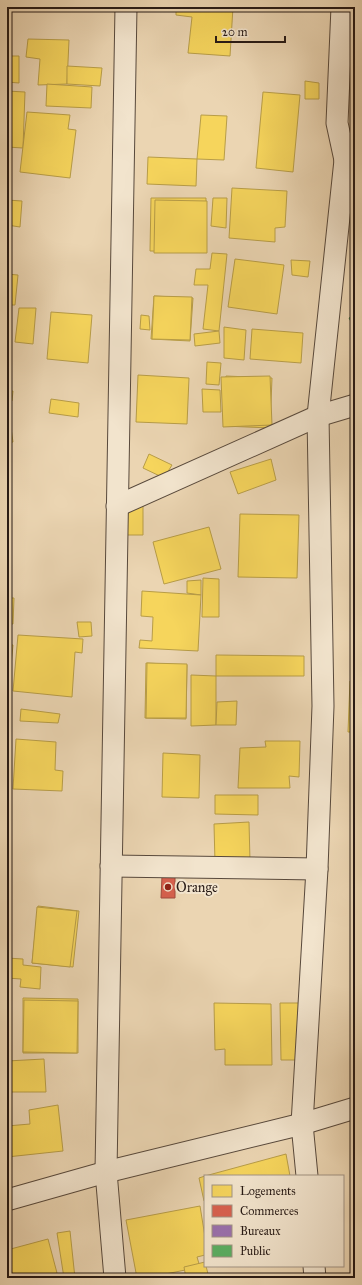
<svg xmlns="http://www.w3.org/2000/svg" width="362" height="1285" viewBox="0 0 362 1285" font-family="'IM FELL Great Primer',serif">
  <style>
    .homes { fill: #f6d55c; stroke: #b89d47 }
    .shops { fill: #d6604d; stroke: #a24b3c }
    .offices { fill: #9970ab; stroke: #77567e }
    .public { fill: #5aae61; stroke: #4b824a }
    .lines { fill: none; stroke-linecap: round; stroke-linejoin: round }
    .street-casing { stroke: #58493c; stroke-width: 23 }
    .street { stroke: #f2e4cd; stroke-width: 21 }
    .poi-dot { fill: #8f2418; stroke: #f2e4cd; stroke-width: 1.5 }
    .labels { text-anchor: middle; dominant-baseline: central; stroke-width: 4; stroke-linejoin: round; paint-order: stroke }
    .poi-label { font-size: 14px; fill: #271a15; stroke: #f2e4cd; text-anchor: start }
  </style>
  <rect width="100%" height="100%" fill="#ebd5b2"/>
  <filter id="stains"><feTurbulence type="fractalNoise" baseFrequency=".005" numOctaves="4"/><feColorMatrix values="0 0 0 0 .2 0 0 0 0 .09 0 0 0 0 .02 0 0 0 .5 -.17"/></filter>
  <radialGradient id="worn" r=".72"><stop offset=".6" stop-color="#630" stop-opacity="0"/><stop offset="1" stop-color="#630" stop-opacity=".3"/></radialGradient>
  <!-- homes -->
  <g class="homes">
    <path d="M 176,7 L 233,7 L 230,56 L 188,53 L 192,17 L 176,15 Z"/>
    <path d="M 28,39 L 69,40 L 67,84 L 38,85 L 40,59 L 26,57 Z"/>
    <path d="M 7,56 L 19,56 L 19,83 L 7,82 Z"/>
    <path d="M 67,66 L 102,68 L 100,86 L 67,84 Z"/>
    <path d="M 305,81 L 319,83 L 319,99 L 305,99 Z"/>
    <path d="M 47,84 L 92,87 L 91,108 L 46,106 Z"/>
    <path d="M 7,91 L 25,92 L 23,148 L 7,147 Z"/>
    <path d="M 263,92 L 300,95 L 293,172 L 256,168 Z"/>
    <path d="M 27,112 L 70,115 L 68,129 L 76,130 L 70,178 L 20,172 Z"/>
    <path d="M 201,115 L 227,116 L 224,160 L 197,159 Z"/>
    <path d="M 148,157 L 197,159 L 196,186 L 147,184 Z"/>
    <path d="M 232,188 L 287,191 L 285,227 L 275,228 L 275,242 L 229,238 Z"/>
    <path d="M 151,198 L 206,198 L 205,252 L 150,251 Z"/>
    <path d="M 213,198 L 227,198 L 226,228 L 211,226 Z"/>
    <path d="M 7,200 L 22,201 L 20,227 L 7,225 Z"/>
    <path d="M 155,200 L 207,201 L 207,253 L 154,253 Z"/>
    <path d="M 212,253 L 227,254 L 219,331 L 203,329 L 208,285 L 194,285 L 196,269 L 210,269 Z"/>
    <path d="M 235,259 L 284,265 L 277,314 L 228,307 Z"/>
    <path d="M 291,260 L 310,261 L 308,277 L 292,275 Z"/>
    <path d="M 7,274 L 18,275 L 15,305 L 7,305 Z"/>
    <path d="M 154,296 L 193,298 L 190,341 L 151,339 Z"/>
    <path d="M 154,296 L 192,297 L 190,340 L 152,339 Z"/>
    <path d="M 19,308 L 36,308 L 33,344 L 15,342 Z"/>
    <path d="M 51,312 L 92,315 L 88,363 L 47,359 Z"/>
    <path d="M 141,315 L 149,316 L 150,330 L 140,329 Z"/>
    <path d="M 224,327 L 246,330 L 244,360 L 224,358 Z"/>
    <path d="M 252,329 L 303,333 L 301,363 L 250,359 Z"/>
    <path d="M 219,331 L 220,343 L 195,346 L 194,334 Z"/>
    <path d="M 207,362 L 221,363 L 219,385 L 206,384 Z"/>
    <path d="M 138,375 L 189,378 L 187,424 L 136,422 Z"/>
    <path d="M 226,376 L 272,378 L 270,428 L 224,426 Z"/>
    <path d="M 270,376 L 272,425 L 223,427 L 221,377 Z"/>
    <path d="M 202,389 L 220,390 L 221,412 L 203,412 Z"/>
    <path d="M 7,391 L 13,391 L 12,401 L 7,401 Z"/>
    <path d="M 51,399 L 79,403 L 78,417 L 49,413 Z"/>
    <path d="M 7,421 L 10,421 L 13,442 L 7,443 Z"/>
    <path d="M 149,454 L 172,465 L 164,478 L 143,468 Z"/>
    <path d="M 271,459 L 276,480 L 238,494 L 230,472 Z"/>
    <path d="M 126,504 L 143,504 L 143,535 L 125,535 Z"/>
    <path d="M 240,514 L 299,515 L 297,578 L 238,577 Z"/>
    <path d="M 209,527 L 221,569 L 164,584 L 153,542 Z"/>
    <path d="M 203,578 L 219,579 L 219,617 L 202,617 Z"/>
    <path d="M 201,580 L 201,595 L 187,593 L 187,581 Z"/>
    <path d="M 142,591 L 201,595 L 198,651 L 139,648 L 140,640 L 152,641 L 153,617 L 141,616 Z"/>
    <path d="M 7,598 L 14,598 L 13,624 L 7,624 Z"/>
    <path d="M 77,622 L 91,622 L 92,636 L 79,637 Z"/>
    <path d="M 18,635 L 83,639 L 82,653 L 75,652 L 72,697 L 13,691 Z"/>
    <path d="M 7,644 L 13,645 L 9,687 L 7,687 Z"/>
    <path d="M 216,655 L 304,656 L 304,676 L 216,676 Z"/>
    <path d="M 146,663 L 187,665 L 186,719 L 145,718 Z"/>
    <path d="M 147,663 L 187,664 L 186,718 L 146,718 Z"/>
    <path d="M 191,675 L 216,676 L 216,725 L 191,726 Z"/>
    <path d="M 350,681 L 355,681 L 355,732 L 348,732 Z"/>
    <path d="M 237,701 L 236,725 L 216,725 L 217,702 Z"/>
    <path d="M 21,709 L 60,714 L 58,723 L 20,721 Z"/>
    <path d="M 16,739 L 56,742 L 55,770 L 63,771 L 62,791 L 13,789 Z"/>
    <path d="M 265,741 L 300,741 L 299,777 L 289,776 L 290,788 L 238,788 L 240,748 L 266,747 Z"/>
    <path d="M 163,753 L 200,755 L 199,798 L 162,797 Z"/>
    <path d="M 215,795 L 258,795 L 258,815 L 215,814 Z"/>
    <path d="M 249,822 L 250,861 L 215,863 L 214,824 Z"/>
    <path d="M 38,906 L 79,911 L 73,967 L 32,963 Z"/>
    <path d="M 37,907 L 77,911 L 70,967 L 32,963 Z"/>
    <path d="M 7,958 L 23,959 L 23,965 L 41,967 L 40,989 L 20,987 L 21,979 L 7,978 Z"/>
    <path d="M 7,992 L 11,992 L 8,1049 L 7,1048 Z"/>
    <path d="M 23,998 L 78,999 L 78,1053 L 23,1053 Z"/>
    <path d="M 24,1000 L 78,1001 L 77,1053 L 23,1052 Z"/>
    <path d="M 214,1003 L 271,1004 L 272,1065 L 225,1065 L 225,1049 L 215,1050 Z"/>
    <path d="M 280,1003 L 300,1003 L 302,1060 L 281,1060 Z"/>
    <path d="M 44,1059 L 46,1092 L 7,1092 L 7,1061 Z"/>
    <path d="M 58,1105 L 63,1151 L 7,1157 L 7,1126 L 30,1124 L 29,1110 Z"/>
    <path d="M 286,1154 L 290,1176 L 205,1176 Z"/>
    <path d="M 205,1176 L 205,1201 L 204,1201 L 199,1178 Z"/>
    <path d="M 200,1206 L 205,1237 L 205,1255 L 197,1257 L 200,1267 L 146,1278 L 137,1278 L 126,1220 Z"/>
    <path d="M 70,1231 L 75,1278 L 64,1278 L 57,1233 Z"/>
    <path d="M 48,1239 L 57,1273 L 40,1278 L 7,1278 L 7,1250 Z"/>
    <path d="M 205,1262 L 205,1266 L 206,1266 L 209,1278 L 186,1278 L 184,1267 Z"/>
  </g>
  <!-- shops -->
  <path class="shops" d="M 162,876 L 175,877 L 175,898 L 161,898 Z"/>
  <!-- offices -->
  <path class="offices" d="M 355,1153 L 355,1207 L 351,1154 Z"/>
  <!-- public -->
  <path class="public" d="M 355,315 L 355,329 L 349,318 Z"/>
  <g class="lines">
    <!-- street casing -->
    <g class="street-casing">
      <g id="street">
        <path d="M 342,7 L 337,123 L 345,160"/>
        <path d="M 117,506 L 318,416 L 355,405"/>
        <path d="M 111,866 L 317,869"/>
        <path d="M 307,1176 L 302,1124 L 317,869 L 323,706 L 318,416 L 345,160 L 355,154"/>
        <path d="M 7,1200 L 106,1172 L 302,1124 L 355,1108"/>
        <path d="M 314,1266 L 315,1278"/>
        <path d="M 115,1278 L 106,1172 L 126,7"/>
      </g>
    </g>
    <!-- street -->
    <use href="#street" class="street"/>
  </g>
  <!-- markers -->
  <circle class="poi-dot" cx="168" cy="887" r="4"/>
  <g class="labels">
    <!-- poi labels -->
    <g class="poi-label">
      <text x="176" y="887">Orange</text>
    </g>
  </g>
  <!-- margin -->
  <rect width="362" height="1285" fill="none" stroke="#ebd5b2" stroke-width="24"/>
  <rect x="8" y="8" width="346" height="1269" fill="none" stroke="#271a15" stroke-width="2"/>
  <rect x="12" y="12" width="338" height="1261" fill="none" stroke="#271a15"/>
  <!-- legend -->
  <rect x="204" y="1175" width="140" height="92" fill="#f2e4cd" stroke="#a19383"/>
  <rect x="212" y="1185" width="20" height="12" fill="#f6d55c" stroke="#a19383"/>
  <text x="240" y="1195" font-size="12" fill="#271a15">Logements</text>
  <rect x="212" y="1205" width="20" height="12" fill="#d6604d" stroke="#a19383"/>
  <text x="240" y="1215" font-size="12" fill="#271a15">Commerces</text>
  <rect x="212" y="1225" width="20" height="12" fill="#9970ab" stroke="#a19383"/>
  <text x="240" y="1235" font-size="12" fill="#271a15">Bureaux</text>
  <rect x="212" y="1245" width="20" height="12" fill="#5aae61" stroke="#a19383"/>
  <text x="240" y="1255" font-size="12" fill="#271a15">Public</text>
  <!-- scale -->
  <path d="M216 36v6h69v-6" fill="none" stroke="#271a15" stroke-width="2"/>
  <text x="222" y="36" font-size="12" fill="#271a15" stroke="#f2e4cd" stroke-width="3" paint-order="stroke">20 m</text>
  <rect width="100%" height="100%" filter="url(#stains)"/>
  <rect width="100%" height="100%" fill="url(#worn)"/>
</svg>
